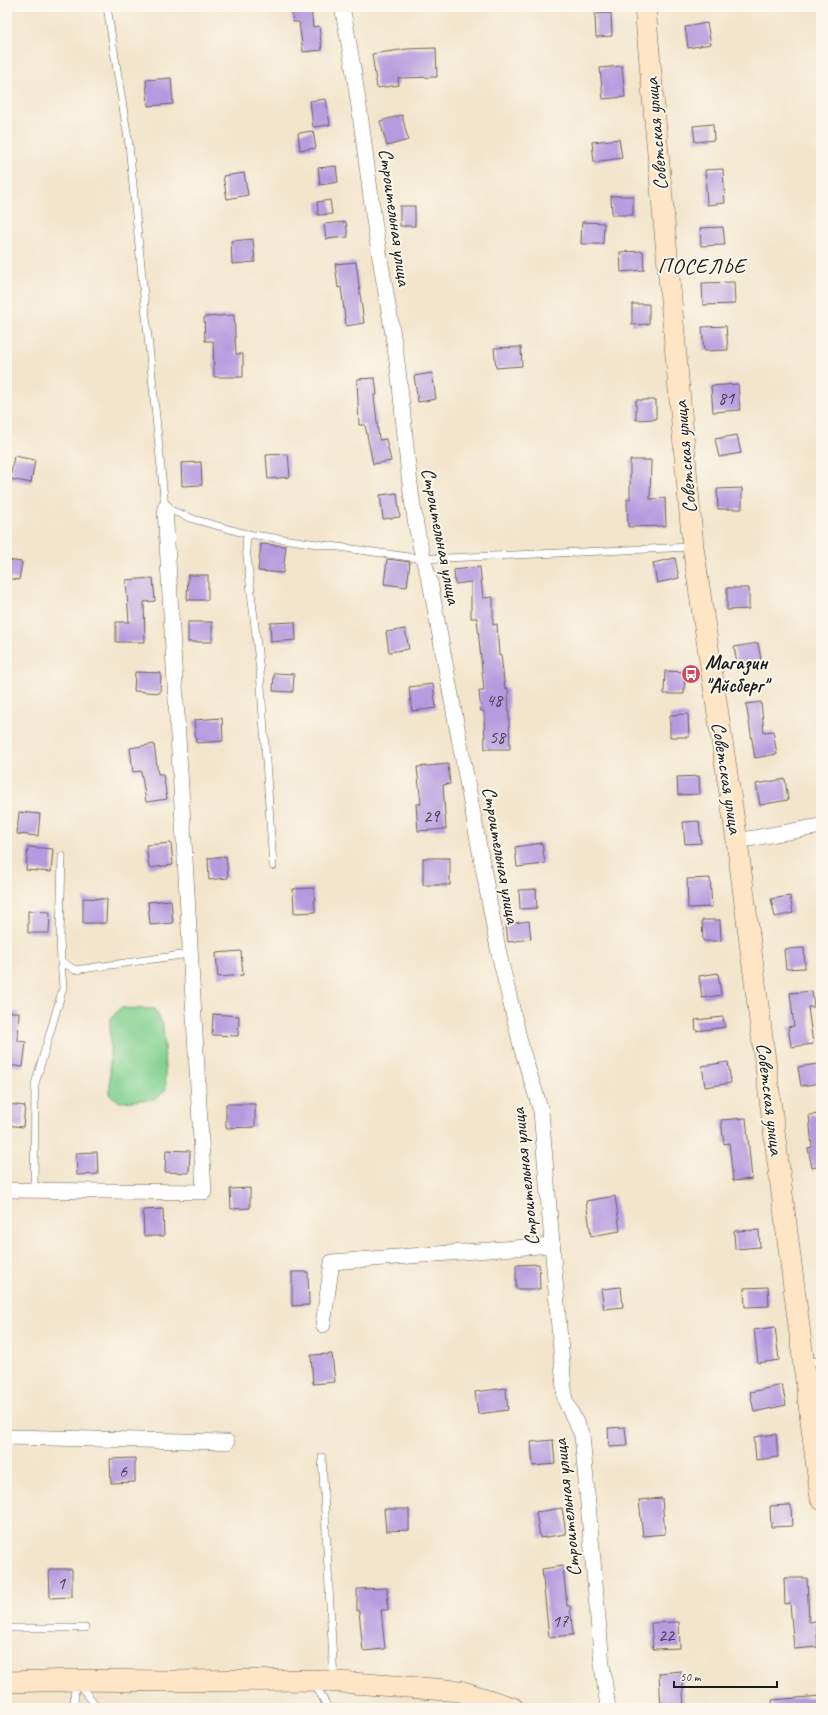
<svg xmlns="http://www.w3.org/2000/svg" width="828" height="1715" viewBox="0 0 828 1715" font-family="Caveat,sans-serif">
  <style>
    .green { fill: #82d190; stroke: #4f7656 }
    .building { fill: #b59adf }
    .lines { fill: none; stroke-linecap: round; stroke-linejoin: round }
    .lane-casing { stroke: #67625a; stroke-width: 8 }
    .street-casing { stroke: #67625a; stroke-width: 16 }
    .secondary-casing { stroke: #67625a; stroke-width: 22 }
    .lane { stroke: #fff; stroke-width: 7 }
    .street { stroke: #fff; stroke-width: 15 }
    .secondary { stroke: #fee5c5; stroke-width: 21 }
    .labels { text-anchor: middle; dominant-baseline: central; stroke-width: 4; stroke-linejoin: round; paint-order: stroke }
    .number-label { font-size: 18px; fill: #423c4d }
    .street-label { font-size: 20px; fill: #1c1c1c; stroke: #fbf7ec }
    .poi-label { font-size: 20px; font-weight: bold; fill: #1c1c1c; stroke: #fbf7ec; text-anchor: start }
    .quarter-label { font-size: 22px; letter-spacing: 1px; fill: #1c1c1c; stroke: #fbf7ec }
  </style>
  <rect width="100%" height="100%" fill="#fbf7ec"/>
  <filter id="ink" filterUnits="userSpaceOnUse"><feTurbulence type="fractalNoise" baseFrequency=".025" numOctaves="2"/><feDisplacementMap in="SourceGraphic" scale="8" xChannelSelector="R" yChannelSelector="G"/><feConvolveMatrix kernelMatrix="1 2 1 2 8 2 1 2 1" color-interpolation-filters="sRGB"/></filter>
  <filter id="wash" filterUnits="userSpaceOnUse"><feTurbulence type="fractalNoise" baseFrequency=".012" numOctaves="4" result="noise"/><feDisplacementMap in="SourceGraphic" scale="16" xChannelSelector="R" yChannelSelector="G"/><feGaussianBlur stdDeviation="0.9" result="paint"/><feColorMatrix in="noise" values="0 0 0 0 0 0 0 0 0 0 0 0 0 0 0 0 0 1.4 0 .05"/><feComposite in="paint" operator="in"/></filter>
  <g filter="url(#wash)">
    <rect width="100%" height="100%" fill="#f3e5cc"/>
    <!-- green -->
    <path class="green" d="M 120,1008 L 154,1009 L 163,1024 L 166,1089 L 157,1099 L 120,1102 L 110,1095 L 110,1020 Z"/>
    <g id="blocks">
      <!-- building -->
      <g class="building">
        <path d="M 311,7 L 313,27 L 319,26 L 322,50 L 303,52 L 299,22 L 293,22 L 291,8 Z"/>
        <path d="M 611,13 L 612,36 L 596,37 L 595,14 Z"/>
        <path d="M 707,23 L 711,44 L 688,48 L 685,27 Z"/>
        <path d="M 436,48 L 437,77 L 398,78 L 399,85 L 377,88 L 372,54 L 408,49 Z"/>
        <path d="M 622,66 L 625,97 L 603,99 L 600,68 Z"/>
        <path d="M 171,78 L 173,104 L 148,106 L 146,80 Z"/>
        <path d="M 326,99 L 330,125 L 313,127 L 310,101 Z"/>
        <path d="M 402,115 L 408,140 L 387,146 L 380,121 Z"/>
        <path d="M 713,124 L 714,140 L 695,142 L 693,126 Z"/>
        <path d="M 313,131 L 316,148 L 300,150 L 298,133 Z"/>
        <path d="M 619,139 L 622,158 L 594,162 L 592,142 Z"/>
        <path d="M 336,166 L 338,182 L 320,185 L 318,168 Z"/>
        <path d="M 723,169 L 725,203 L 707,205 L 705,170 Z"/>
        <path d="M 244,173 L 248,195 L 227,199 L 223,176 Z"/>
        <path d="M 611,196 L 633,196 L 633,215 L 612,215 Z"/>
        <path d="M 330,200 L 332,214 L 318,215 L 317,202 Z"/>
        <rect x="400" y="206" width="15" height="20"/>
        <path d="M 346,222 L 348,237 L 326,239 L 324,224 Z"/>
        <path d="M 582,222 L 604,223 L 603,244 L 581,244 Z"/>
        <path d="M 723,227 L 725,245 L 701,246 L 700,228 Z"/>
        <path d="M 253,239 L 255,262 L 232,264 L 231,241 Z"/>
        <path d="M 643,251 L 644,270 L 621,272 L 620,252 Z"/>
        <path d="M 356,262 L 364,323 L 346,326 L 341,287 L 338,288 L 335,264 Z"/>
        <path d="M 734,282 L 735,304 L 703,305 L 702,283 Z"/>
        <path d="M 632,304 L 649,304 L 649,324 L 632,325 Z"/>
        <path d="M 234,315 L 236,354 L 243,354 L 243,377 L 214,377 L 213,341 L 205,341 L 204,317 Z"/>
        <path d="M 726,326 L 728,350 L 704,351 L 702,327 Z"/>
        <path d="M 521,347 L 522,366 L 496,368 L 494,348 Z"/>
        <path d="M 432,373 L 436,399 L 418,402 L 414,376 Z"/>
        <path d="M 375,378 L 377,395 L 374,395 L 379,440 L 386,439 L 391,461 L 373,464 L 365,425 L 359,425 L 357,379 Z"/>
        <path d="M 738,384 L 740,410 L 713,412 L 711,386 Z"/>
        <path d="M 636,400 L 656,400 L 656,419 L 636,420 Z"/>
        <path d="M 737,435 L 741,453 L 719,457 L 715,439 Z"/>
        <path d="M 288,454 L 290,477 L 268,479 L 266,455 Z"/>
        <path d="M 14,456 L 35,460 L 31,483 L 10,479 Z"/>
        <path d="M 630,460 L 651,460 L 650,499 L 665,498 L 666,526 L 628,527 L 627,499 L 630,499 Z"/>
        <path d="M 201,462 L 202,485 L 182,486 L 181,463 Z"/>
        <path d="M 742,488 L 742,509 L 718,509 L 717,489 Z"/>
        <path d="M 397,493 L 400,517 L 383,519 L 380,495 Z"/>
        <path d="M 261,544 L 286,546 L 283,573 L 258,571 Z"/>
        <path d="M 675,558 L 679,578 L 657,583 L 653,563 Z"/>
        <path d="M 387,559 L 410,562 L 407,587 L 384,584 Z"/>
        <path d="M 7,560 L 22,562 L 19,580 L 7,578 Z"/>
        <path d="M 480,567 L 483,598 L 493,597 L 493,625 L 497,624 L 499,656 L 501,655 L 505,689 L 508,688 L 510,749 L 485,749 L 484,711 L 481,711 L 479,691 L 484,691 L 477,618 L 471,618 L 471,582 L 455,584 L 454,570 Z"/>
        <path d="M 188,575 L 208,575 L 208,600 L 187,600 Z"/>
        <path d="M 153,578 L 155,601 L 144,602 L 145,642 L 116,642 L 116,622 L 129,622 L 126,580 Z"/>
        <path d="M 727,588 L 749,588 L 749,609 L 727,610 Z"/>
        <rect x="188" y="622" width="24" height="20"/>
        <path d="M 295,622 L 296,640 L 271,642 L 270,623 Z"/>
        <path d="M 405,629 L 409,649 L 389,652 L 386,632 Z"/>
        <path d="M 758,643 L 762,665 L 738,669 L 734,647 Z"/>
        <path d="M 665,671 L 685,672 L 684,694 L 664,694 Z"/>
        <path d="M 135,672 L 161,673 L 160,693 L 134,691 Z"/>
        <path d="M 274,673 L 294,674 L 293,692 L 273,691 Z"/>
        <path d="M 433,684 L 436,708 L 412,711 L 409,687 Z"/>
        <path d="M 761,702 L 764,732 L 773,731 L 777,754 L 755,758 L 746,704 Z"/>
        <path d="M 688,714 L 689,737 L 670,737 L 670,715 Z"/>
        <path d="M 222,718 L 223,741 L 196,743 L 194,720 Z"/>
        <path d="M 154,744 L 158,774 L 163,774 L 167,799 L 146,802 L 141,771 L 133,772 L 130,748 Z"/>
        <path d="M 448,764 L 450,784 L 443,785 L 446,829 L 418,831 L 416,804 L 421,804 L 417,767 Z"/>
        <path d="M 699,776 L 700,794 L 678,795 L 677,777 Z"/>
        <path d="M 785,779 L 788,800 L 760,805 L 756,784 Z"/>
        <path d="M 19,812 L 40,814 L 38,836 L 17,834 Z"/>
        <path d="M 699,821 L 701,843 L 685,844 L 683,822 Z"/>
        <path d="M 171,843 L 173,865 L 149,868 L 146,845 Z"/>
        <path d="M 542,843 L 545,864 L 517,867 L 515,847 Z"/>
        <path d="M 28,847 L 53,849 L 51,872 L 26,870 Z"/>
        <path d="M 226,856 L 228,878 L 209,880 L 208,858 Z"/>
        <rect x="423" y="858" width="27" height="27"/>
        <path d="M 710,878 L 712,907 L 688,908 L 687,879 Z"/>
        <path d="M 314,888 L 315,912 L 294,913 L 293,889 Z"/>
        <path d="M 536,889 L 537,908 L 520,909 L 519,890 Z"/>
        <path d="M 790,896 L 793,913 L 775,917 L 771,899 Z"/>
        <path d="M 83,898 L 107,899 L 106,923 L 83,923 Z"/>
        <path d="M 171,900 L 173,923 L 150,925 L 148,902 Z"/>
        <path d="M 28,911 L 50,912 L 49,933 L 28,933 Z"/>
        <path d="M 702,920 L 720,920 L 721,941 L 703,941 Z"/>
        <path d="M 529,921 L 531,939 L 508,942 L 506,924 Z"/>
        <path d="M 804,948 L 805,968 L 786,969 L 784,949 Z"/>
        <path d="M 241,951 L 243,975 L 218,977 L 216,953 Z"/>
        <path d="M 718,973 L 721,995 L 702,998 L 699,976 Z"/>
        <path d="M 812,991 L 814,1007 L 808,1007 L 813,1044 L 791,1047 L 788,1027 L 794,1026 L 790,993 Z"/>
        <path d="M 7,1012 L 19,1012 L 18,1041 L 26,1042 L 23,1067 L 7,1065 Z"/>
        <path d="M 213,1014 L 239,1016 L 238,1036 L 212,1035 Z"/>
        <path d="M 723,1017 L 725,1027 L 696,1031 L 695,1020 Z"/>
        <path d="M 728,1062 L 731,1083 L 705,1087 L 702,1066 Z"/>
        <path d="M 817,1064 L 820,1083 L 801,1086 L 798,1067 Z"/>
        <path d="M 7,1104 L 25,1106 L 23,1127 L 7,1125 Z"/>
        <path d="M 226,1104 L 255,1104 L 255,1127 L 226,1128 Z"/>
        <path d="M 821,1114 L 821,1166 L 812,1168 L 808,1148 L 812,1147 L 809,1115 Z"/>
        <path d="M 746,1118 L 752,1179 L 733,1181 L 729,1143 L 724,1144 L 721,1120 Z"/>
        <path d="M 166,1150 L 190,1151 L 189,1173 L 165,1172 Z"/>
        <path d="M 97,1152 L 98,1174 L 77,1175 L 76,1153 Z"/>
        <path d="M 250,1188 L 250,1208 L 231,1209 L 230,1189 Z"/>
        <path d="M 615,1196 L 620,1231 L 591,1236 L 586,1201 Z"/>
        <path d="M 163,1209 L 164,1236 L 144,1236 L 143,1210 Z"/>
        <path d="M 759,1230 L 760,1247 L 735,1249 L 734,1231 Z"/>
        <path d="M 539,1264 L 540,1289 L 516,1289 L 516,1265 Z"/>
        <path d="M 292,1272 L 308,1272 L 309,1305 L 292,1306 Z"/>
        <path d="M 621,1287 L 623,1307 L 604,1309 L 601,1289 Z"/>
        <path d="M 768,1287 L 769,1306 L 745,1307 L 744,1288 Z"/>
        <path d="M 775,1327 L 779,1360 L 758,1363 L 754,1330 Z"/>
        <path d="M 332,1354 L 335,1382 L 313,1384 L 311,1355 Z"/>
        <path d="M 782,1385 L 786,1405 L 754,1412 L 750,1392 Z"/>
        <path d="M 506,1388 L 508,1410 L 478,1414 L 475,1392 Z"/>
        <path d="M 625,1427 L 627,1446 L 609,1447 L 608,1428 Z"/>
        <path d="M 776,1434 L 778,1457 L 756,1460 L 754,1437 Z"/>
        <path d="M 553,1440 L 555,1464 L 533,1466 L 531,1442 Z"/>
        <path d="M 135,1458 L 135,1482 L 111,1483 L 110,1459 Z"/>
        <path d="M 662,1498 L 665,1534 L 643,1536 L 639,1500 Z"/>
        <path d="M 791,1505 L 792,1526 L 771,1527 L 770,1506 Z"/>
        <path d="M 562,1508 L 566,1534 L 540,1538 L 536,1512 Z"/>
        <path d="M 384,1509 L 409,1509 L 409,1530 L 386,1531 Z"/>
        <path d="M 563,1566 L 567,1606 L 570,1606 L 573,1635 L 549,1637 L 542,1569 Z"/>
        <path d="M 49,1569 L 72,1569 L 72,1597 L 50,1598 Z"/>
        <path d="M 784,1578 L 807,1578 L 809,1622 L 816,1621 L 818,1647 L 794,1649 L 790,1603 L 785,1604 Z"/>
        <path d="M 387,1588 L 388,1610 L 381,1610 L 385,1649 L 363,1651 L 359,1611 L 357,1611 L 357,1589 Z"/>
        <path d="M 679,1622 L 680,1648 L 653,1649 L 651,1623 Z"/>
        <path d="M 682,1671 L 684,1708 L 661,1708 L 659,1673 Z"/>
        <path d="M 821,1696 L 821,1708 L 773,1708 L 772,1700 Z"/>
      </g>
    </g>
  </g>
  <g filter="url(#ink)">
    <use href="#blocks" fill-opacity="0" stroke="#67625a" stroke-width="1"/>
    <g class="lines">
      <!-- lane casing -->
      <g class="lane-casing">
        <g id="lane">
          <path d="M 107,7 L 129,145 L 165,508 L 193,519 L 247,534 L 423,559 L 692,547"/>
          <path d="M 247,534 L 246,548 L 260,671 L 273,866"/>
          <path d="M 62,856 L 60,938 L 61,961 L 75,970 L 189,954"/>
          <path d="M 34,1189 L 35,1084 L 63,988 L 61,961"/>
          <path d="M 805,1362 L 821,1361"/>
          <path d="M 322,1457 L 334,1680"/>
          <path d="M 7,1628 L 85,1628"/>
          <path d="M 78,1683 L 98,1708"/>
          <path d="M 315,1684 L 328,1708"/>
          <path d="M 74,1708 L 75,1682"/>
        </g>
      </g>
      <!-- street casing -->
      <g class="street-casing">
        <g id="street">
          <path d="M 342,7 C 356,75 364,144 373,213 C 380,263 390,312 397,362 C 407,435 407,511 430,582 L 499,954 L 522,1050 L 541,1111 L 565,1400 L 582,1435 L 602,1664 L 608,1708"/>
          <path d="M 737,841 L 821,826"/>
          <path d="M 7,1190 L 204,1192 L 165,508"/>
          <path d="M 323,1325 L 332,1262 L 553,1245"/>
          <path d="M 7,1437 L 227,1442"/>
        </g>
      </g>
      <!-- secondary casing -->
      <g class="secondary-casing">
        <g id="secondary">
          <path d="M 645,7 L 693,547 L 737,841 L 821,1499"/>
          <path d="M 7,1682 L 76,1680 L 168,1681 L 313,1680 L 460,1691 L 513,1708"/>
        </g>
      </g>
      <!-- lane -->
      <use href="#lane" class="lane"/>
      <!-- street -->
      <use href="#street" class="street"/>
      <!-- secondary -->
      <use href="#secondary" class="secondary"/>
    </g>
  </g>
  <!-- icons -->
  <defs>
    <g id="bus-disc" transform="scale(1)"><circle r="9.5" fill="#d1495b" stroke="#fbf7ec"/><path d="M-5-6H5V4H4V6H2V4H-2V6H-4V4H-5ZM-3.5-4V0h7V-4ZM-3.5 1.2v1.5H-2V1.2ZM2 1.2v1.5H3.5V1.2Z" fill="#fff"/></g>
  </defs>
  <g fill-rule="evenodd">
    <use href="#bus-disc" x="691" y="674"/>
  </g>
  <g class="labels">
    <!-- number labels -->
    <g class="number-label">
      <text x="726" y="398">81</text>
      <text x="494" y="700">48</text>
      <text x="497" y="737">58</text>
      <text x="431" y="816">29</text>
      <text x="123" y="1471">6</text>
      <text x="61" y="1583">1</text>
      <text x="560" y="1621">17</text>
      <text x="666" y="1635">22</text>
    </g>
    <!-- street labels -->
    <g class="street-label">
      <text transform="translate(656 134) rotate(-95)">Советская улица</text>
      <text transform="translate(395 217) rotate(82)">Строительная улица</text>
      <text transform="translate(685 457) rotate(-95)">Советская улица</text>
      <text transform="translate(441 536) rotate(79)">Строительная улица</text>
      <text transform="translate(727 778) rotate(81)">Советская улица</text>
      <text transform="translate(501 855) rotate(80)">Строительная улица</text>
      <text transform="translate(770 1099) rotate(83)">Советская улица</text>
      <text transform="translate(525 1177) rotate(-96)">Строительная улица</text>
      <text transform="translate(567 1508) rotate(-96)">Строительная улица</text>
    </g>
    <!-- poi labels -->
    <g class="poi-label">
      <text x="705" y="662">Магазин<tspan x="705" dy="23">"Айсберг"</tspan></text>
    </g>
    <!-- quarter labels -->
    <g class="quarter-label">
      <text x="702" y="266">ПОСЕЛЬЕ</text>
    </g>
  </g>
  <!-- margin -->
  <rect width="828" height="1715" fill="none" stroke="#fbf7ec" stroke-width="24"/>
  <!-- scale -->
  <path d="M674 1681v6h103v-6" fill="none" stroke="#1c1c1c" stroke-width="2"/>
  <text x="680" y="1681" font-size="12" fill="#1c1c1c" stroke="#fbf7ec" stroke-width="3" paint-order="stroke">50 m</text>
</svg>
